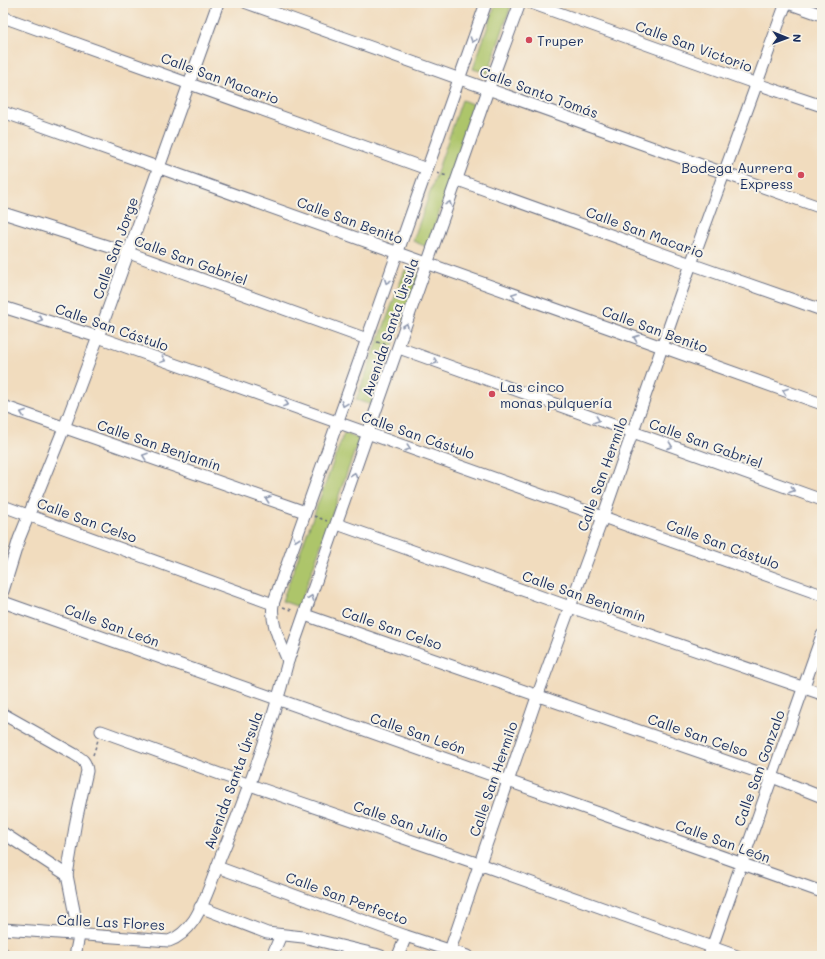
<svg xmlns="http://www.w3.org/2000/svg" width="825" height="959" viewBox="0 0 825 959" font-family="Mali,sans-serif">
  <style>
    .green { fill: #adc56a; stroke: #647a64 }
    .lines { fill: none; stroke-linecap: round; stroke-linejoin: round }
    .minor-casing { stroke: #666c80; stroke-width: 13 }
    .path { stroke: #666c80; stroke-width: 1.5; stroke-dasharray: 3 3; stroke-linecap: butt }
    .minor { stroke: #fff; stroke-width: 11 }
    .oneway { stroke: #8d97ae }
    .poi-dot { fill: #d1495b; stroke: #f7f3e8; stroke-width: 1.5 }
    .labels { text-anchor: middle; dominant-baseline: central; stroke-width: 4; stroke-linejoin: round; paint-order: stroke }
    .poi-label { font-size: 14px; fill: #1b2f5e; stroke: #f7f3e8; text-anchor: start }
    .street-label { font-size: 14px; fill: #1b2f5e; stroke: #f7f3e8 }
  </style>
  <rect width="100%" height="100%" fill="#f7f3e8"/>
  <filter id="ink" filterUnits="userSpaceOnUse"><feTurbulence type="fractalNoise" baseFrequency=".025" numOctaves="2"/><feDisplacementMap in="SourceGraphic" scale="8" xChannelSelector="R" yChannelSelector="G"/><feConvolveMatrix kernelMatrix="1 2 1 2 8 2 1 2 1" color-interpolation-filters="sRGB"/></filter>
  <filter id="wash" filterUnits="userSpaceOnUse"><feTurbulence type="fractalNoise" baseFrequency=".012" numOctaves="4" result="noise"/><feDisplacementMap in="SourceGraphic" scale="16" xChannelSelector="R" yChannelSelector="G"/><feGaussianBlur stdDeviation="0.9" result="paint"/><feColorMatrix in="noise" values="0 0 0 0 0 0 0 0 0 0 0 0 0 0 0 0 0 1.4 0 .05"/><feComposite in="paint" operator="in"/></filter>
  <g filter="url(#wash)">
    <rect width="100%" height="100%" fill="#f1dcbe"/>
    <!-- green -->
    <g class="green">
      <path d="M 496,3 L 512,3 L 488,73 L 473,69 Z"/>
      <path d="M 462,100 L 477,106 L 427,247 L 413,241 Z"/>
      <path d="M 405,270 L 419,274 L 372,405 L 356,400 Z"/>
      <path d="M 344,433 L 359,439 L 299,607 L 282,601 Z"/>
    </g>
  </g>
  <g filter="url(#ink)">
    <g class="lines">
      <!-- minor casing -->
      <g class="minor-casing">
        <g id="minor">
          <path d="M 247,3 L 822,208"/>
          <path d="M 531,3 L 757,84 L 822,106"/>
          <path d="M 788,3 L 822,15"/>
          <path d="M 3,17 L 427,169"/>
          <path d="M 3,112 L 822,404"/>
          <path d="M 458,180 L 691,264 L 822,310"/>
          <path d="M 3,213 L 129,253 L 367,339"/>
          <path d="M 3,307 L 98,337 L 822,595"/>
          <path d="M 399,348 L 822,500"/>
          <path d="M 3,406 L 305,512"/>
          <path d="M 3,506 L 273,604"/>
          <path d="M 337,524 L 570,607 L 822,694"/>
          <path d="M 3,591 L 19,539 L 64,428 L 98,337 L 218,3"/>
          <path d="M 3,602 L 822,892"/>
          <path d="M 305,615 L 772,777 L 822,797"/>
          <path d="M 288,661 C 281,643 270,624 273,604 L 486,3"/>
          <path d="M 3,714 L 74,754 C 82,759 86,761 87,771 L 76,821 L 67,875 L 79,936 L 75,956"/>
          <path d="M 101,731 L 250,785 L 479,864 L 737,956"/>
          <path d="M 3,833 L 67,875"/>
          <path d="M 217,867 L 406,936 L 467,956"/>
          <path d="M 200,907 L 267,933 L 303,937 L 375,954 L 381,956"/>
          <path d="M 3,929 L 169,941 C 180,937 187,930 194,920 C 206,901 213,877 221,856 C 248,793 271,728 288,661 L 488,90 L 520,3"/>
          <path d="M 3,953 L 3,954"/>
          <path d="M 272,956 L 281,935"/>
          <path d="M 398,956 L 406,936"/>
          <path d="M 448,956 L 538,694 L 603,517 L 691,264 L 786,3"/>
          <path d="M 709,956 L 822,635"/>
        </g>
      </g>
      <!-- path -->
      <g class="path">
        <path d="M 437,173 L 447,176"/>
        <path d="M 377,342 L 387,345"/>
        <path d="M 314,516 L 327,521"/>
        <path d="M 283,607 L 294,611"/>
        <path d="M 93,755 L 98,740"/>
      </g>
      <!-- minor -->
      <use href="#minor" class="minor"/>
    </g>
    <!-- one-way arrows -->
    <defs><path id="oneway-chevron" d="M-2-3.5L2.5 0L-2 3.5" fill="none" stroke-width="1.6" stroke-linecap="round" stroke-linejoin="round"/></defs>
    <g class="oneway">
      <use href="#oneway-chevron" transform="translate(473 40) rotate(109)"/>
      <use href="#oneway-chevron" transform="translate(449 204) rotate(-70)"/>
      <use href="#oneway-chevron" transform="translate(387 281) rotate(110)"/>
      <use href="#oneway-chevron" transform="translate(514 295) rotate(-160)"/>
      <use href="#oneway-chevron" transform="translate(40 319) rotate(18)"/>
      <use href="#oneway-chevron" transform="translate(406 326) rotate(-71)"/>
      <use href="#oneway-chevron" transform="translate(636 338) rotate(-160)"/>
      <use href="#oneway-chevron" transform="translate(163 360) rotate(20)"/>
      <use href="#oneway-chevron" transform="translate(435 362) rotate(20)"/>
      <use href="#oneway-chevron" transform="translate(785 391) rotate(-160)"/>
      <use href="#oneway-chevron" transform="translate(286 404) rotate(20)"/>
      <use href="#oneway-chevron" transform="translate(344 404) rotate(110)"/>
      <use href="#oneway-chevron" transform="translate(23 413) rotate(-160)"/>
      <use href="#oneway-chevron" transform="translate(597 420) rotate(20)"/>
      <use href="#oneway-chevron" transform="translate(670 446) rotate(20)"/>
      <use href="#oneway-chevron" transform="translate(408 448) rotate(19)"/>
      <use href="#oneway-chevron" transform="translate(145 456) rotate(-161)"/>
      <use href="#oneway-chevron" transform="translate(354 475) rotate(-71)"/>
      <use href="#oneway-chevron" transform="translate(792 490) rotate(20)"/>
      <use href="#oneway-chevron" transform="translate(268 499) rotate(-161)"/>
      <use href="#oneway-chevron" transform="translate(296 539) rotate(109)"/>
      <use href="#oneway-chevron" transform="translate(311 598) rotate(-71)"/>
    </g>
  </g>
  <!-- markers -->
  <g class="poi-dot">
    <circle cx="529" cy="40" r="4"/>
    <circle cx="801" cy="175" r="4"/>
    <circle cx="492" cy="394" r="4"/>
  </g>
  <g class="labels">
    <!-- poi labels -->
    <g class="poi-label">
      <text x="537" y="40">Truper</text>
      <text x="793" y="167" text-anchor="end">Bodega Aurrera<tspan x="793" dy="16">Express</tspan></text>
      <text x="500" y="386">Las cinco<tspan x="500" dy="16">monas pulquería</tspan></text>
    </g>
    <!-- street labels -->
    <g class="street-label">
      <text transform="translate(694 46) rotate(20)">Calle San Victorio</text>
      <text transform="translate(220 78) rotate(20)">Calle San Macario</text>
      <text transform="translate(539 92) rotate(20)">Calle Santo Tomás</text>
      <text transform="translate(350 220) rotate(20)">Calle San Benito</text>
      <text transform="translate(645 232) rotate(20)">Calle San Macario</text>
      <text transform="translate(115 248) rotate(-70)">Calle San Jorge</text>
      <text transform="translate(191 260) rotate(20)">Calle San Gabriel</text>
      <text transform="translate(112 327) rotate(19)">Calle San Cástulo</text>
      <text transform="translate(390 327) rotate(-71)">Avenida Santa Úrsula</text>
      <text transform="translate(655 329) rotate(20)">Calle San Benito</text>
      <text transform="translate(418 435) rotate(19)">Calle San Cástulo</text>
      <text transform="translate(706 443) rotate(20)">Calle San Gabriel</text>
      <text transform="translate(159 445) rotate(19)">Calle San Benjamín</text>
      <text transform="translate(602 474) rotate(-70)">Calle San Hermilo</text>
      <text transform="translate(87 520) rotate(20)">Calle San Celso</text>
      <text transform="translate(723 544) rotate(20)">Calle San Cástulo</text>
      <text transform="translate(584 596) rotate(19)">Calle San Benjamín</text>
      <text transform="translate(112 625) rotate(20)">Calle San León</text>
      <text transform="translate(392 628) rotate(19)">Calle San Celso</text>
      <text transform="translate(418 733) rotate(19)">Calle San León</text>
      <text transform="translate(698 735) rotate(19)">Calle San Celso</text>
      <text transform="translate(759 768) rotate(-70)">Calle San Gonzalo</text>
      <text transform="translate(493 779) rotate(-71)">Calle San Hermilo</text>
      <text transform="translate(233 780) rotate(-70)">Avenida Santa Úrsula</text>
      <text transform="translate(401 821) rotate(19)">Calle San Julio</text>
      <text transform="translate(723 841) rotate(20)">Calle San León</text>
      <text transform="translate(347 898) rotate(20)">Calle San Perfecto</text>
      <text transform="translate(111 922) rotate(3)">Calle Las Flores</text>
    </g>
  </g>
  <!-- margin -->
  <rect width="825" height="959" fill="none" stroke="#f7f3e8" stroke-width="16"/>
  <!-- north arrow -->
  <g transform="translate(787 38) rotate(91)" stroke="#f7f3e8" stroke-width="3" paint-order="stroke">
  <path d="M0-3L7 15L0 10L-7 15Z" fill="#1b2f5e"/>
  <text y="-6" font-size="11" font-weight="bold" text-anchor="middle" fill="#1b2f5e">N</text>
  </g>
</svg>
